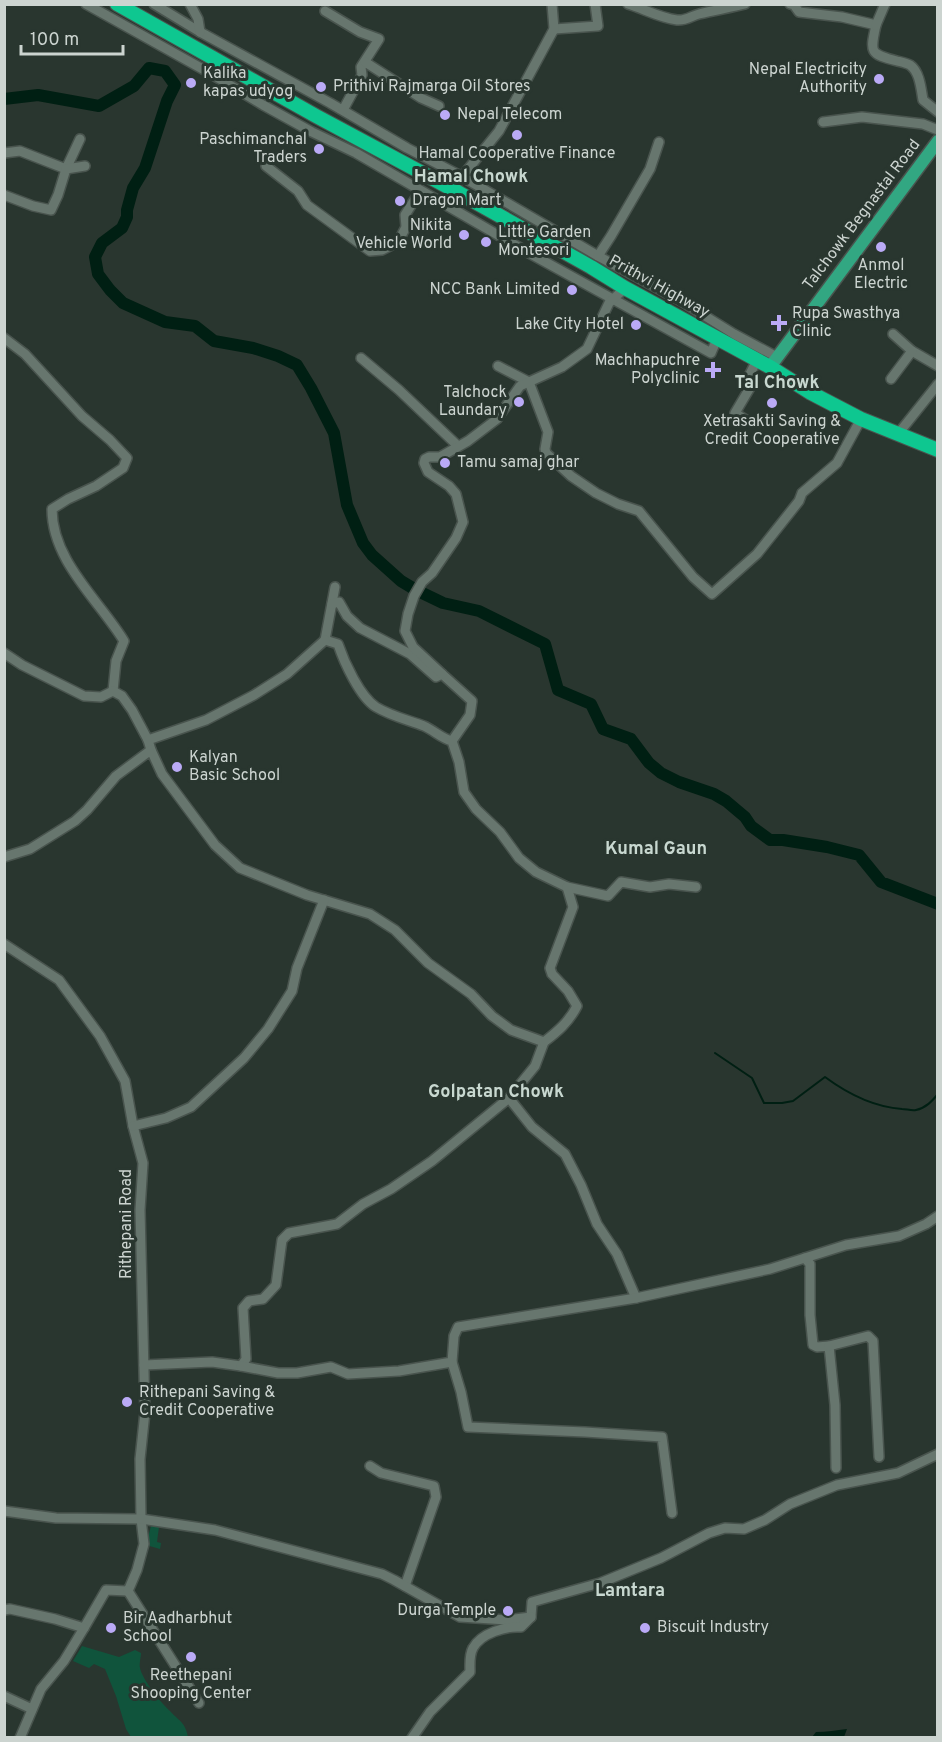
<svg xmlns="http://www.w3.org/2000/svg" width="942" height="1742" viewBox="0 0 942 1742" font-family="Overpass,sans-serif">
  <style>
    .green { fill: #10543c }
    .water { fill: #001f13 }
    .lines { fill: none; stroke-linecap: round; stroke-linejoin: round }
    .stream { stroke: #001f13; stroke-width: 2 }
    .river { stroke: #001f13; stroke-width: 12 }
    .minor-casing { stroke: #49544e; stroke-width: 12 }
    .major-casing { stroke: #49544e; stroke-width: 15 }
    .highway-casing { stroke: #49544e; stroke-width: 16 }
    .minor { stroke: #67766e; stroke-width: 9 }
    .major { stroke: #32a782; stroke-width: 12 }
    .highway { stroke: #0ec790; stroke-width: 14 }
    .poi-dot { fill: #baaaf6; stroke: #29362f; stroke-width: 2 }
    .labels { text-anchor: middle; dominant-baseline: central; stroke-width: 6; stroke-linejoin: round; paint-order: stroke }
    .poi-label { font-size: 16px; fill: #ccd4d0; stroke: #29362f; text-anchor: start }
    .street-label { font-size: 16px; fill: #ccd4d0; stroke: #29362f }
    .neighbourhood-label { font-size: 18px; font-weight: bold; fill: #c8d8d0; stroke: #29362f }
  </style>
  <rect width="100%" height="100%" fill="#29362f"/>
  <!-- green -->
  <g class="green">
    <path d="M 151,1526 L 159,1527 L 157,1542 L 161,1543 L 160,1549 L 146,1545 Z"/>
    <path d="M 82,1646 L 119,1657 L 135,1650 L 141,1653 C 141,1657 139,1664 140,1668 C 142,1679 161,1703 170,1711 C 180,1722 185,1722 188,1737 L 131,1737 L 126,1729 L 116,1696 L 105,1669 L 94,1664 L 89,1668 L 73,1661 Z"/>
  </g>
  <!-- water -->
  <path class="water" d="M 847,1729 L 844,1737 L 812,1737 L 816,1732 C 827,1732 836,1730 847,1729 Z"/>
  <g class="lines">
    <!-- stream -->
    <g class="stream">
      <path d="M 429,4 L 449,4"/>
      <path d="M 715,1053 L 752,1078 L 764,1103 L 782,1103 L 793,1101 L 825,1077 C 848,1094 874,1107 902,1109 C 906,1109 912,1111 916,1110 C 926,1108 932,1101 938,1094"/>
    </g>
    <!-- river -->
    <path class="river" d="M 4,99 L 38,95 L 99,106 L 134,86 L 149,68 L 165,71 L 175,85 L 167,101 L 145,168 L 133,188 L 127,210 L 127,217 L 122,228 L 102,243 L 95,257 L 98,274 L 110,290 L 123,303 L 165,322 L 195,326 L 214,341 L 253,348 L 278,356 L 297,365 L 311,388 L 334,433 L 347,505 L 363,543 L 372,555 L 401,581 L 416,590 L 443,603 L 479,611 L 545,644 L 558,690 L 591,704 L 603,729 L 631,739 L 649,763 L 661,773 L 679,782 L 714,794 L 726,801 L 745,817 L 751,826 L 770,840 L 783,840 L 827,847 L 859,855 L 881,882 L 938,904"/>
    <!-- minor casing -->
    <g class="minor-casing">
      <g id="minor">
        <path d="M 86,4 L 208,72 L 263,105 L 312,132 L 356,153 L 529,253 L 711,353 L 717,339"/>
        <path d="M 154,4 L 200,32 L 330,103 L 407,148 L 461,176 L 598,256 L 681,301 L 734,334 L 777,357"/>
        <path d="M 190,4 L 198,19 L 200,32"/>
        <path d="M 628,4 C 644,9 660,18 677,20 C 686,21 691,16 699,14 C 714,10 730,8 745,4"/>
        <path d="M 790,4 L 794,5 L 799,12 L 842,17 L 876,25 C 870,52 869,54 897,61 C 901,62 906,63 910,65 C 920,72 921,89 923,100 L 938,112"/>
        <path d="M 325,11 L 360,32 L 379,39 L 361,67 L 362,75 L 343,110"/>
        <path d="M 876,25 L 885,4"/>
        <path d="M 554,29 L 598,26 L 595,4"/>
        <path d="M 365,62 L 421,98 L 439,106"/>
        <path d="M 823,122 L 862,117 L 923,124 L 938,130"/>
        <path d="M 4,153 L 20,151 L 66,169 L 80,139"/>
        <path d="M 266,166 L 298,191 L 307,205 L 370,251 L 382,250 L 398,242 L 406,227 L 405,215 L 420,191"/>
        <path d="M 452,189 L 499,131 L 554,29 L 552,4"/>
        <path d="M 4,195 L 33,206 L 51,210 L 58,195 L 66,169 L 85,166"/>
        <path d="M 598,256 L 611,236 L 650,169 L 659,142"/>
        <path d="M 893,334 L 912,351 L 938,366"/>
        <path d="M 4,338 L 25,354 L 82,416 L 110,440 L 127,458 L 123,468 L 96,486 L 68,499 L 52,509 C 52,561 99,600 124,641 L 116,661 L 113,691"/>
        <path d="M 361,358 L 399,390 L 458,446"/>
        <path d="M 498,366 L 529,382 L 548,432 L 545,449 L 546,453 L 571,476 L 596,493 L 618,504 L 639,511 L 693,577 L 712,594 L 757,554 L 799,501 L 802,493 L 837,463 L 861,419"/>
        <path d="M 891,379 L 912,351"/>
        <path d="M 746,420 L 735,413 L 751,386 L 746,382 L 757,360"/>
        <path d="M 898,434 L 938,384"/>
        <path d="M 335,587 L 325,640 L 338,644 C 344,662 360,697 376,707 C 391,716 408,720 424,726 C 435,731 441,738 452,741 L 459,762 L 464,792 L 476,809 L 500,832 L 519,858 L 536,872 L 567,887 L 608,896 L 621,882 L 650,887 L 669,884 L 696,887"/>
        <path d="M 332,604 L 339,602 L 347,616 L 360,628 L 410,654 L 436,677 L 442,674 L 472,701 L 470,715 L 452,741"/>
        <path d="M 4,653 L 22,665 L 84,696 L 101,697 L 113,691 L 122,696 L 132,710 L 148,740"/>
        <path d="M 442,674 L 413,647 L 405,631 L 408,614 L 414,596 L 422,582 L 432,573 L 456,538 L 463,522 L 456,494 L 449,486 L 428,472 L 424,463 L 425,459 L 429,457 L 440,457 L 468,441 L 497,419 L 520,386 L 562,367 L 587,349 L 609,303 L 625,288"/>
        <path d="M 151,750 L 148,740 L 206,720 L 254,695 L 287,674 L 325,640"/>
        <path d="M 4,857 L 30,849 L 75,821 L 87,810 L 116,776 L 151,750 L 162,774 L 215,845 L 240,868 L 307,895 L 370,914 L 395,930 L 428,963 L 471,994 L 492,1016 L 511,1030 L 544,1042 L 535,1066 L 509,1098 L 432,1161 L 391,1189 L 363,1204 L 337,1224 L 289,1233 L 282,1240 L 276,1285 L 263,1299 L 249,1301 L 243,1308 L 246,1359 L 241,1366 L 212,1362 L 144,1365"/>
        <path d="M 4,944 L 59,980 L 100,1036 L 125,1081 L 133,1126 L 143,1163 L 140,1210 L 145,1412 L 140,1459 L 141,1519 L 144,1544 L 137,1570 L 128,1591 L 106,1590 L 84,1628 L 55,1619 L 10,1609 L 4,1610"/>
        <path d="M 544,1042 C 557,1032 569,1022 577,1006 L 568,991 L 552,974 L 550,968 L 573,907 L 567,887"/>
        <path d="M 509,1098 L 532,1127 L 565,1154 L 581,1185 L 597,1224 L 617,1254 L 636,1298"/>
        <path d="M 133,1126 L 166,1118 L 191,1107 L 244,1058 L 268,1029 L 292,991 L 297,968 L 324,900"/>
        <path d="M 805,1258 L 810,1264 L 810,1315 L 813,1345 L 817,1347 L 829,1346 L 835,1405 L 836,1468"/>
        <path d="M 829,1346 L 868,1336 L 873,1341 L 879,1457"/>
        <path d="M 452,1362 L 461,1392 L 468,1427 L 585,1432 L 662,1437 L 672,1513"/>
        <path d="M 241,1366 L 278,1373 L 297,1373 L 331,1367 L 348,1374 L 399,1371 L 452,1362 L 454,1336 L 458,1327 L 636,1298 L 770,1269 L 846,1245 L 899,1236 L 926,1224 L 938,1216"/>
        <path d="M 370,1466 L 381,1473 L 434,1486 L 436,1497 L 405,1586"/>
        <path d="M 4,1511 L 56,1518 L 141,1519 L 215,1530 L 382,1574 L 394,1580 L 460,1617 L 507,1620 L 531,1617 L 532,1602 L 600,1583 L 661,1558 L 709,1533 L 725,1528 L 744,1529 L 765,1520 L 790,1504 L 837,1485 L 898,1473 L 938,1454"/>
        <path d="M 128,1591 L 199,1703"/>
        <path d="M 4,1696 L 32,1709"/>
        <path d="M 20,1738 L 41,1689 L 64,1661 L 84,1628"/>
        <path d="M 412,1738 L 430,1712 L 470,1672 C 470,1664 469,1655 473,1648 C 481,1633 506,1626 521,1627 L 531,1617"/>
      </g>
    </g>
    <!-- major casing -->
    <g class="major-casing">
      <path id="major" d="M 770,367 L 938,141"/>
    </g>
    <!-- highway casing -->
    <g class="highway-casing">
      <path id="highway" d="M 117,4 L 316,116 L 452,189 L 591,267 L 625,288 L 770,367 L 811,393 L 861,419 L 938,450"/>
    </g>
    <!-- minor -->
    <use href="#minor" class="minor"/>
    <!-- major -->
    <use href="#major" class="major"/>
    <!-- highway -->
    <use href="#highway" class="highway"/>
  </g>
  <!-- markers -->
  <g class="poi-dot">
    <circle cx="879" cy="79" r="6"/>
    <circle cx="191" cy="83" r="6"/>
    <circle cx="321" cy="87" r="6"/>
    <circle cx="445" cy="115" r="6"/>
    <circle cx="517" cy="135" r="6"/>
    <circle cx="319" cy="149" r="6"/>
    <circle cx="400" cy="201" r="6"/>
    <circle cx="464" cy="235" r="6"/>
    <circle cx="486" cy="242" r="6"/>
    <circle cx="881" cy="247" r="6"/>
    <circle cx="572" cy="290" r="6"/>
    <path d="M776 314h6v6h6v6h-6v6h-6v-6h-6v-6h6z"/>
    <circle cx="636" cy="325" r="6"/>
    <path d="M710 361h6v6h6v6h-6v6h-6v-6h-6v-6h6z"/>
    <circle cx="519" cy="402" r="6"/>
    <circle cx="772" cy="403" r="6"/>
    <circle cx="445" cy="463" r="6"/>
    <circle cx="177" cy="767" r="6"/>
    <circle cx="127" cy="1402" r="6"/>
    <circle cx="508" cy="1611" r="6"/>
    <circle cx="111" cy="1628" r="6"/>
    <circle cx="645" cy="1628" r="6"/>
    <circle cx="191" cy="1657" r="6"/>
  </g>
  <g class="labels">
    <!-- poi labels -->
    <g class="poi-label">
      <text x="867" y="70" text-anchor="end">Nepal Electricity<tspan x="867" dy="18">Authority</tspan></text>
      <text x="203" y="74">Kalika<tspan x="203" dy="18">kapas udyog</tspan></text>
      <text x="333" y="87">Prithivi Rajmarga Oil Stores</text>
      <text x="457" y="115">Nepal Telecom</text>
      <text x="307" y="140" text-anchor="end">Paschimanchal<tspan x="307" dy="18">Traders</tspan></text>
      <text x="517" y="154" text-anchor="middle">Hamal Cooperative Finance</text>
      <text x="412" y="201">Dragon Mart</text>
      <text x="452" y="226" text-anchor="end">Nikita<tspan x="452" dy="18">Vehicle World</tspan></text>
      <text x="498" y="233">Little Garden<tspan x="498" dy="18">Montesori</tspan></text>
      <text x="881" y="266" text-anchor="middle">Anmol<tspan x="881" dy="18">Electric</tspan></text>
      <text x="560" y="290" text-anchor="end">NCC Bank Limited</text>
      <text x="792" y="314">Rupa Swasthya<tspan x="792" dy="18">Clinic</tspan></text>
      <text x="624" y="325" text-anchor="end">Lake City Hotel</text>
      <text x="700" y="361" text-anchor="end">Machhapuchre<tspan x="700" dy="18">Polyclinic</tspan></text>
      <text x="507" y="393" text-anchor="end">Talchock<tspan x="507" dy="18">Laundary</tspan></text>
      <text x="772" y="422" text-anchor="middle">Xetrasakti Saving &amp;<tspan x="772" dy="18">Credit Cooperative</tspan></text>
      <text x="457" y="463">Tamu samaj ghar</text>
      <text x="189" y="758">Kalyan<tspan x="189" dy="18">Basic School</tspan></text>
      <text x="139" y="1393">Rithepani Saving &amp;<tspan x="139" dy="18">Credit Cooperative</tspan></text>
      <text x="496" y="1611" text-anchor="end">Durga Temple</text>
      <text x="123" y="1619">Bir Aadharbhut<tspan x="123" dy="18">School</tspan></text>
      <text x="657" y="1628">Biscuit Industry</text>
      <text x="191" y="1676" text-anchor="middle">Reethepani<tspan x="191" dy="18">Shooping Center</tspan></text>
    </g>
    <!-- street labels -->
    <g class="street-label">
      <text transform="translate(862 215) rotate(-53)">Talchowk Begnastal Road</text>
      <text transform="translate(659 287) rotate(29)">Prithvi Highway</text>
      <text transform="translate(127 1224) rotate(-90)">Rithepani Road</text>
    </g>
    <!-- neighbourhood labels -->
    <g class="neighbourhood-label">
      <text x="471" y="177">Hamal Chowk</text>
      <text x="777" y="383">Tal Chowk</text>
      <text x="656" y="849">Kumal Gaun</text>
      <text x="496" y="1092">Golpatan Chowk</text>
      <text x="630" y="1591">Lamtara</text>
    </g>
  </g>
  <!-- border -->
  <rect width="942" height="1742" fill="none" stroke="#ccd4d0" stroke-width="12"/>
  <!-- scale -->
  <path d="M21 45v9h102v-9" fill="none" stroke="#ccd4d0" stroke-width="3"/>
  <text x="30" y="45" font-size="18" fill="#ccd4d0" stroke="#29362f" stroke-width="4.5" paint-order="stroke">100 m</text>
</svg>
